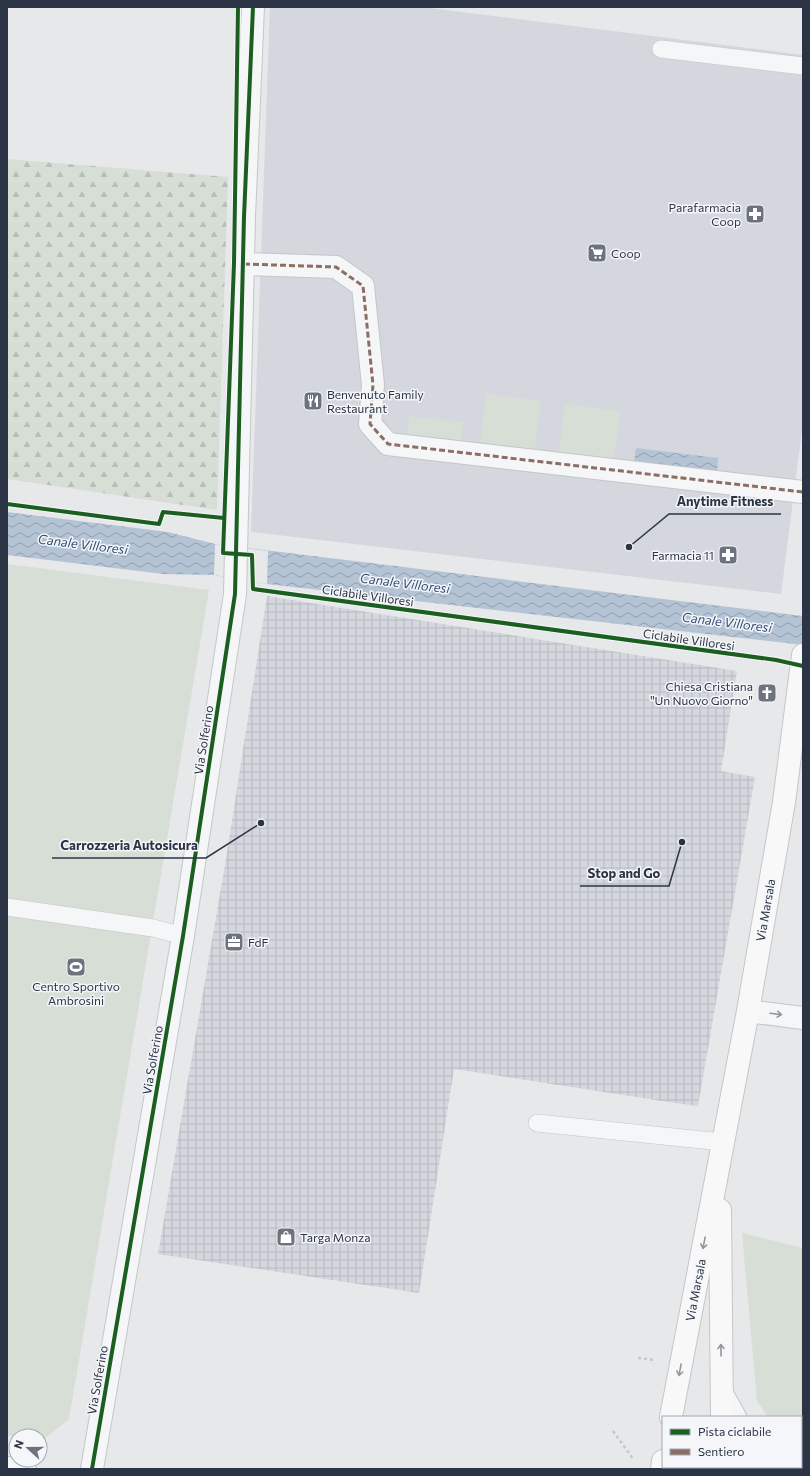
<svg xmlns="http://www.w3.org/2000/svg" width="810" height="1476" viewBox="0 0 810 1476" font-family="Commissioner,sans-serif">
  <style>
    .built { fill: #d4d7dd }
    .industrial { fill: url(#industrial-grid) }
    .green { fill: #d6ded6 }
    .forest { fill: url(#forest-firs) }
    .water { fill: url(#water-waves) }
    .pier { fill: #e6e8ea }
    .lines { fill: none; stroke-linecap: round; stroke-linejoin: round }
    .lane-casing { stroke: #c4c6c8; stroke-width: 18 }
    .street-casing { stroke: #c4c6c8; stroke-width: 24 }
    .secondary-casing { stroke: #c4c6c8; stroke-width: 24 }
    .path { stroke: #c5c6ca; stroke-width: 2.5; stroke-dasharray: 3 3; stroke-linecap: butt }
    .lane { stroke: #f5f6f7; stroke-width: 17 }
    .street { stroke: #f5f6f7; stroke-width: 22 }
    .secondary { stroke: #f8f8f8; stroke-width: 22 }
    .quiet { stroke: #8d6e63; stroke-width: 3; stroke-dasharray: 6 3; stroke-linecap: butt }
    .cycleway-casing { stroke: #f4f6f9; stroke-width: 6 }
    .cycleway { stroke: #1b5e20; stroke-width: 4 }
    .oneway { stroke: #90959e }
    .oneway2 { stroke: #92969e }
    .labels { text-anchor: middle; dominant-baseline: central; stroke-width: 3; stroke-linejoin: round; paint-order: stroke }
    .poi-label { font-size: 12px; fill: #2b3445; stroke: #f4f6f9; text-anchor: start }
    .street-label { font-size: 12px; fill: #2b3445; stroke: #f4f6f9 }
    .water-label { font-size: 13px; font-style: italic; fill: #34527a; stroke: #f4f6f9 }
    .leader { fill: none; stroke: #2b3445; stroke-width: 1.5 }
    .callout-dot { fill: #2b3445; stroke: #f4f6f9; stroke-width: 1.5 }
    .callout-label { font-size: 13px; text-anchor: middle; font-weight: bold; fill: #2b3445; stroke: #f4f6f9; stroke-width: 3; stroke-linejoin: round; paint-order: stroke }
  </style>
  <defs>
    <pattern id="industrial-grid" width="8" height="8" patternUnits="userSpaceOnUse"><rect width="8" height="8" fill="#d4d7dd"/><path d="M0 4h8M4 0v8" fill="none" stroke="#b6b9bf"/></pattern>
    <pattern id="forest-firs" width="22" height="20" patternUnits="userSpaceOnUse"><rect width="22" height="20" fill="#d6ded6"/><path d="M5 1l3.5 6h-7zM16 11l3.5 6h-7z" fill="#b8bfb9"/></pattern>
    <pattern id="water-waves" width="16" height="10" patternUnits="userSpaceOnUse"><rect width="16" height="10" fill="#b4c4d5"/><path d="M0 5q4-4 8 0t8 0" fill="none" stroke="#93a0af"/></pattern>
  </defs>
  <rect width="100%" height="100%" fill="#e6e8ea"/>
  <!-- built -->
  <path class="built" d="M 270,7 L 422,7 L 803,55 L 803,422 L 781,594 L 251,532 Z"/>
  <!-- industrial -->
  <path class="industrial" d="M 267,596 L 737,671 L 721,771 L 755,777 L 698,1106 L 675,1103 L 454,1069 L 419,1293 L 158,1254 L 226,859 Z"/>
  <!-- green -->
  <g class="green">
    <path d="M 486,394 L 541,401 L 535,449 L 480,442 Z"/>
    <path d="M 565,404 L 620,411 L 614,459 L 559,452 Z"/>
    <path d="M 409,416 L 463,422 L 460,443 L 407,437 Z"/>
    <path d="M 7,564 L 209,590 L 69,1419 L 45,1438 L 40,1438 L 40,1436 L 7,1436 Z"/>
    <path d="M 742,1233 L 803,1248 L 803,1469 L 801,1466 L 801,1417 L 768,1417 L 757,1401 Z"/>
  </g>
  <!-- forest -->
  <path class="forest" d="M 7,159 L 228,177 L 217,510 L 7,479 Z"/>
  <!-- water -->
  <g class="water">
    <path d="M 636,448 L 718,458 L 717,473 L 634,463 Z"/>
    <path d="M 7,512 L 168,532 L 215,544 L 803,616 L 803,645 L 267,584 L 214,575 L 163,574 L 7,555 Z"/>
  </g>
  <!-- pier -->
  <path class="pier" d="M 215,544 L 268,551 L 267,584 L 214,575 Z"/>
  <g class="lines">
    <!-- lane casing -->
    <g class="lane-casing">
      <g id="lane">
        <path d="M 661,49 L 803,66"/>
        <path d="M 7,907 L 153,928 L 183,936"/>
        <path d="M 537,1123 L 722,1142"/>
      </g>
    </g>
    <!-- street casing -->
    <g class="street-casing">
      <g id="street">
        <path d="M 244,264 L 336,267 L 363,286 L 373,385 L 370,424 L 388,444 L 803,492"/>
        <path d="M 748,1011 L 803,1018"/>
        <path d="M 722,1394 L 735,1417"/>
        <path d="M 766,1467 L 768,1469"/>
        <path d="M 7,1468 L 25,1469"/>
        <path d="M 92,1469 L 183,936 L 235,594 L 244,217 L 253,7"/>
      </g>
    </g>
    <!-- secondary casing -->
    <g class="secondary-casing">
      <g id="secondary">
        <path d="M 720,1210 L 722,1417"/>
        <path d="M 671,1417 L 748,1011 L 784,802 L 803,655"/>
        <path d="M 724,1467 L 724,1469"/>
        <path d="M 662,1469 L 663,1461"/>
      </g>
    </g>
    <!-- path -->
    <g class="path">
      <path d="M 638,1358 L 654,1360"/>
      <path d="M 613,1431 L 634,1460"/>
    </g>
    <!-- lane -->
    <use href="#lane" class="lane"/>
    <!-- street -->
    <use href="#street" class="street"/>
    <!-- secondary -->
    <use href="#secondary" class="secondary"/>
    <!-- quiet -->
    <path class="quiet" d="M 244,264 L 336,267 L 363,286 L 373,385 L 370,424 L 388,444 L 803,492"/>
    <!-- cycleway casing -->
    <g class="cycleway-casing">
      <g id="cycleway">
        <path d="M 238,7 L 234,263 L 223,553 L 252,555 L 253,589 L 776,660 L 803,666"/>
        <path d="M 7,504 L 159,524 L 163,512 L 224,518"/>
        <path d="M 92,1469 L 183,936 L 235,594 L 244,217 L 253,7"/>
      </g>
    </g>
    <!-- cycleway -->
    <use href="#cycleway" class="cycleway"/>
  </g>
  <!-- one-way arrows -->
  <defs><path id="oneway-shaft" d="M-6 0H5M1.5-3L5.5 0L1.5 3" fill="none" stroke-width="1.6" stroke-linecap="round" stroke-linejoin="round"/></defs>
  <use class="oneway" href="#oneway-shaft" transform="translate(776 1014) rotate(7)"/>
  <g class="oneway2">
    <use href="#oneway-shaft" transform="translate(704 1243) rotate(101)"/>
    <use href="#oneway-shaft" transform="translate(721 1350) rotate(-91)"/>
    <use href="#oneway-shaft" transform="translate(680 1370) rotate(100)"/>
  </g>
  <!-- icons -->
  <defs>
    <g id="pharmacy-square" transform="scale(1)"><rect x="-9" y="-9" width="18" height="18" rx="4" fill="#6c737f" stroke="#f4f6f9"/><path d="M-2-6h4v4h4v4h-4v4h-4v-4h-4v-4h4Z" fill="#fff"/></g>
    <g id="supermarket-square" transform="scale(1)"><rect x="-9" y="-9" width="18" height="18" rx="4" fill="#6c737f" stroke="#f4f6f9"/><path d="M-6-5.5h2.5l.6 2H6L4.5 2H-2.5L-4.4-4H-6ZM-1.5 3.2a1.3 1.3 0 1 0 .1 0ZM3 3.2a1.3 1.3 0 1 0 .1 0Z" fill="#fff"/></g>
    <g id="restaurant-square" transform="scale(1)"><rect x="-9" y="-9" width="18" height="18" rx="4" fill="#6c737f" stroke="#f4f6f9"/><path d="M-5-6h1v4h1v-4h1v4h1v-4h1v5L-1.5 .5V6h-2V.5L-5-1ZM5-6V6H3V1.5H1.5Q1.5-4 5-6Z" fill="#fff"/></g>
    <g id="church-square" transform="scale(1)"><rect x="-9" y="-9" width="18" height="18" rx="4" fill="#6c737f" stroke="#f4f6f9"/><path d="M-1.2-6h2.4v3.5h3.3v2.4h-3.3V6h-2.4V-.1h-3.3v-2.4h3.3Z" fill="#fff"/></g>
    <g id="office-square" transform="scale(1)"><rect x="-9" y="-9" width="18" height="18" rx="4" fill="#6c737f" stroke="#f4f6f9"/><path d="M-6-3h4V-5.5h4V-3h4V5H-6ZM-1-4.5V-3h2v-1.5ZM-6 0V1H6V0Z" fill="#fff"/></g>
    <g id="stadium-square" transform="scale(1)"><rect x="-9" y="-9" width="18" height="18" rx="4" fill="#6c737f" stroke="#f4f6f9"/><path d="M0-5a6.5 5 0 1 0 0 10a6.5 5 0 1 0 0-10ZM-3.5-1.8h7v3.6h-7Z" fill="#fff"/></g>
    <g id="shop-square" transform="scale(1)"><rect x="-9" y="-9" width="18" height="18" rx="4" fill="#6c737f" stroke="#f4f6f9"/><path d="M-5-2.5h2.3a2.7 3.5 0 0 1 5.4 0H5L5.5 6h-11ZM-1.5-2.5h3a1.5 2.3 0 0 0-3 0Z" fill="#fff"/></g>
  </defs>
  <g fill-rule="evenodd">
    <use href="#pharmacy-square" x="755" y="214"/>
    <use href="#supermarket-square" x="597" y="253"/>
    <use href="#restaurant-square" x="313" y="401"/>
    <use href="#pharmacy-square" x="728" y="555"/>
    <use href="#church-square" x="767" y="693"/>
    <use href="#office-square" x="234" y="942"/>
    <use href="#stadium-square" x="76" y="967"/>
    <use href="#shop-square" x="286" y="1237"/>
  </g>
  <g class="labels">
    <!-- poi labels -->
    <g class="poi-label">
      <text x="741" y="207" text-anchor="end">Parafarmacia<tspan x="741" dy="14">Coop</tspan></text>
      <text x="611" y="253">Coop</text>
      <text x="327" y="394">Benvenuto Family<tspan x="327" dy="14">Restaurant</tspan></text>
      <text x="714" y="555" text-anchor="end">Farmacia 11</text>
      <text x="753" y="686" text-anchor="end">Chiesa Cristiana<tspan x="753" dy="14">"Un Nuovo Giorno"</tspan></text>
      <text x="248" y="942">FdF</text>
      <text x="76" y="986" text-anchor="middle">Centro Sportivo<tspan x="76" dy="14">Ambrosini</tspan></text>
      <text x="300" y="1237">Targa Monza</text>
    </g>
    <!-- street labels -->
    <g class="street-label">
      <text transform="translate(368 595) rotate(8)">Ciclabile Villoresi</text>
      <text transform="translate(689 639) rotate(8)">Ciclabile Villoresi</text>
      <text transform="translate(203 740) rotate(-81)">Via Solferino</text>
      <text transform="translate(765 910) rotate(-80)">Via Marsala</text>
      <text transform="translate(152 1060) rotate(-80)">Via Solferino</text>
      <text transform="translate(695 1290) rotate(-79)">Via Marsala</text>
      <text transform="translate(97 1380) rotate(-80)">Via Solferino</text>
    </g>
    <!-- water labels -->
    <g class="water-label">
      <text transform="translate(83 544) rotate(7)">Canale Villoresi</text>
      <text transform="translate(405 583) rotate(7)">Canale Villoresi</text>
      <text transform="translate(727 622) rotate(7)">Canale Villoresi</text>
    </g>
  </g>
  <!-- callouts -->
  <path class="leader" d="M629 547L669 514H781M261 823L206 858H52M682 842L669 886H580"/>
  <g class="callout-dot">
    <circle cx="629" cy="547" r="4"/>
    <circle cx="261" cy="823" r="4"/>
    <circle cx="682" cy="842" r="4"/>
  </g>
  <g class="callout-label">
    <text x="725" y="506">Anytime Fitness</text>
    <text x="129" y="850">Carrozzeria Autosicura</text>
    <text x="624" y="878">Stop and Go</text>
  </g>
  <!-- border -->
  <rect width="810" height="1476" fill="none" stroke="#2b3445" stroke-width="16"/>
  <!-- legend -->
  <rect x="662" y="1416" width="140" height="52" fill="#f4f6f9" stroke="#a4a8b1"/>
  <rect x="670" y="1429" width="20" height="6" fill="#1b5e20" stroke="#a4a8b1"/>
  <text x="698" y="1436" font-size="12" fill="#2b3445">Pista ciclabile</text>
  <rect x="670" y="1449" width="20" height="6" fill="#8d6e63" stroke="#a4a8b1"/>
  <text x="698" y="1456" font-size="12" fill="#2b3445">Sentiero</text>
  <!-- north arrow -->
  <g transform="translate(28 1448) rotate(291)"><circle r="19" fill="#f4f6f9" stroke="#a4a8b1"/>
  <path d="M0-3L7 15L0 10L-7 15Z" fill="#6c737f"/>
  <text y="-6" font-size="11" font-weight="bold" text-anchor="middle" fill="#2b3445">N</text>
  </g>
</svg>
